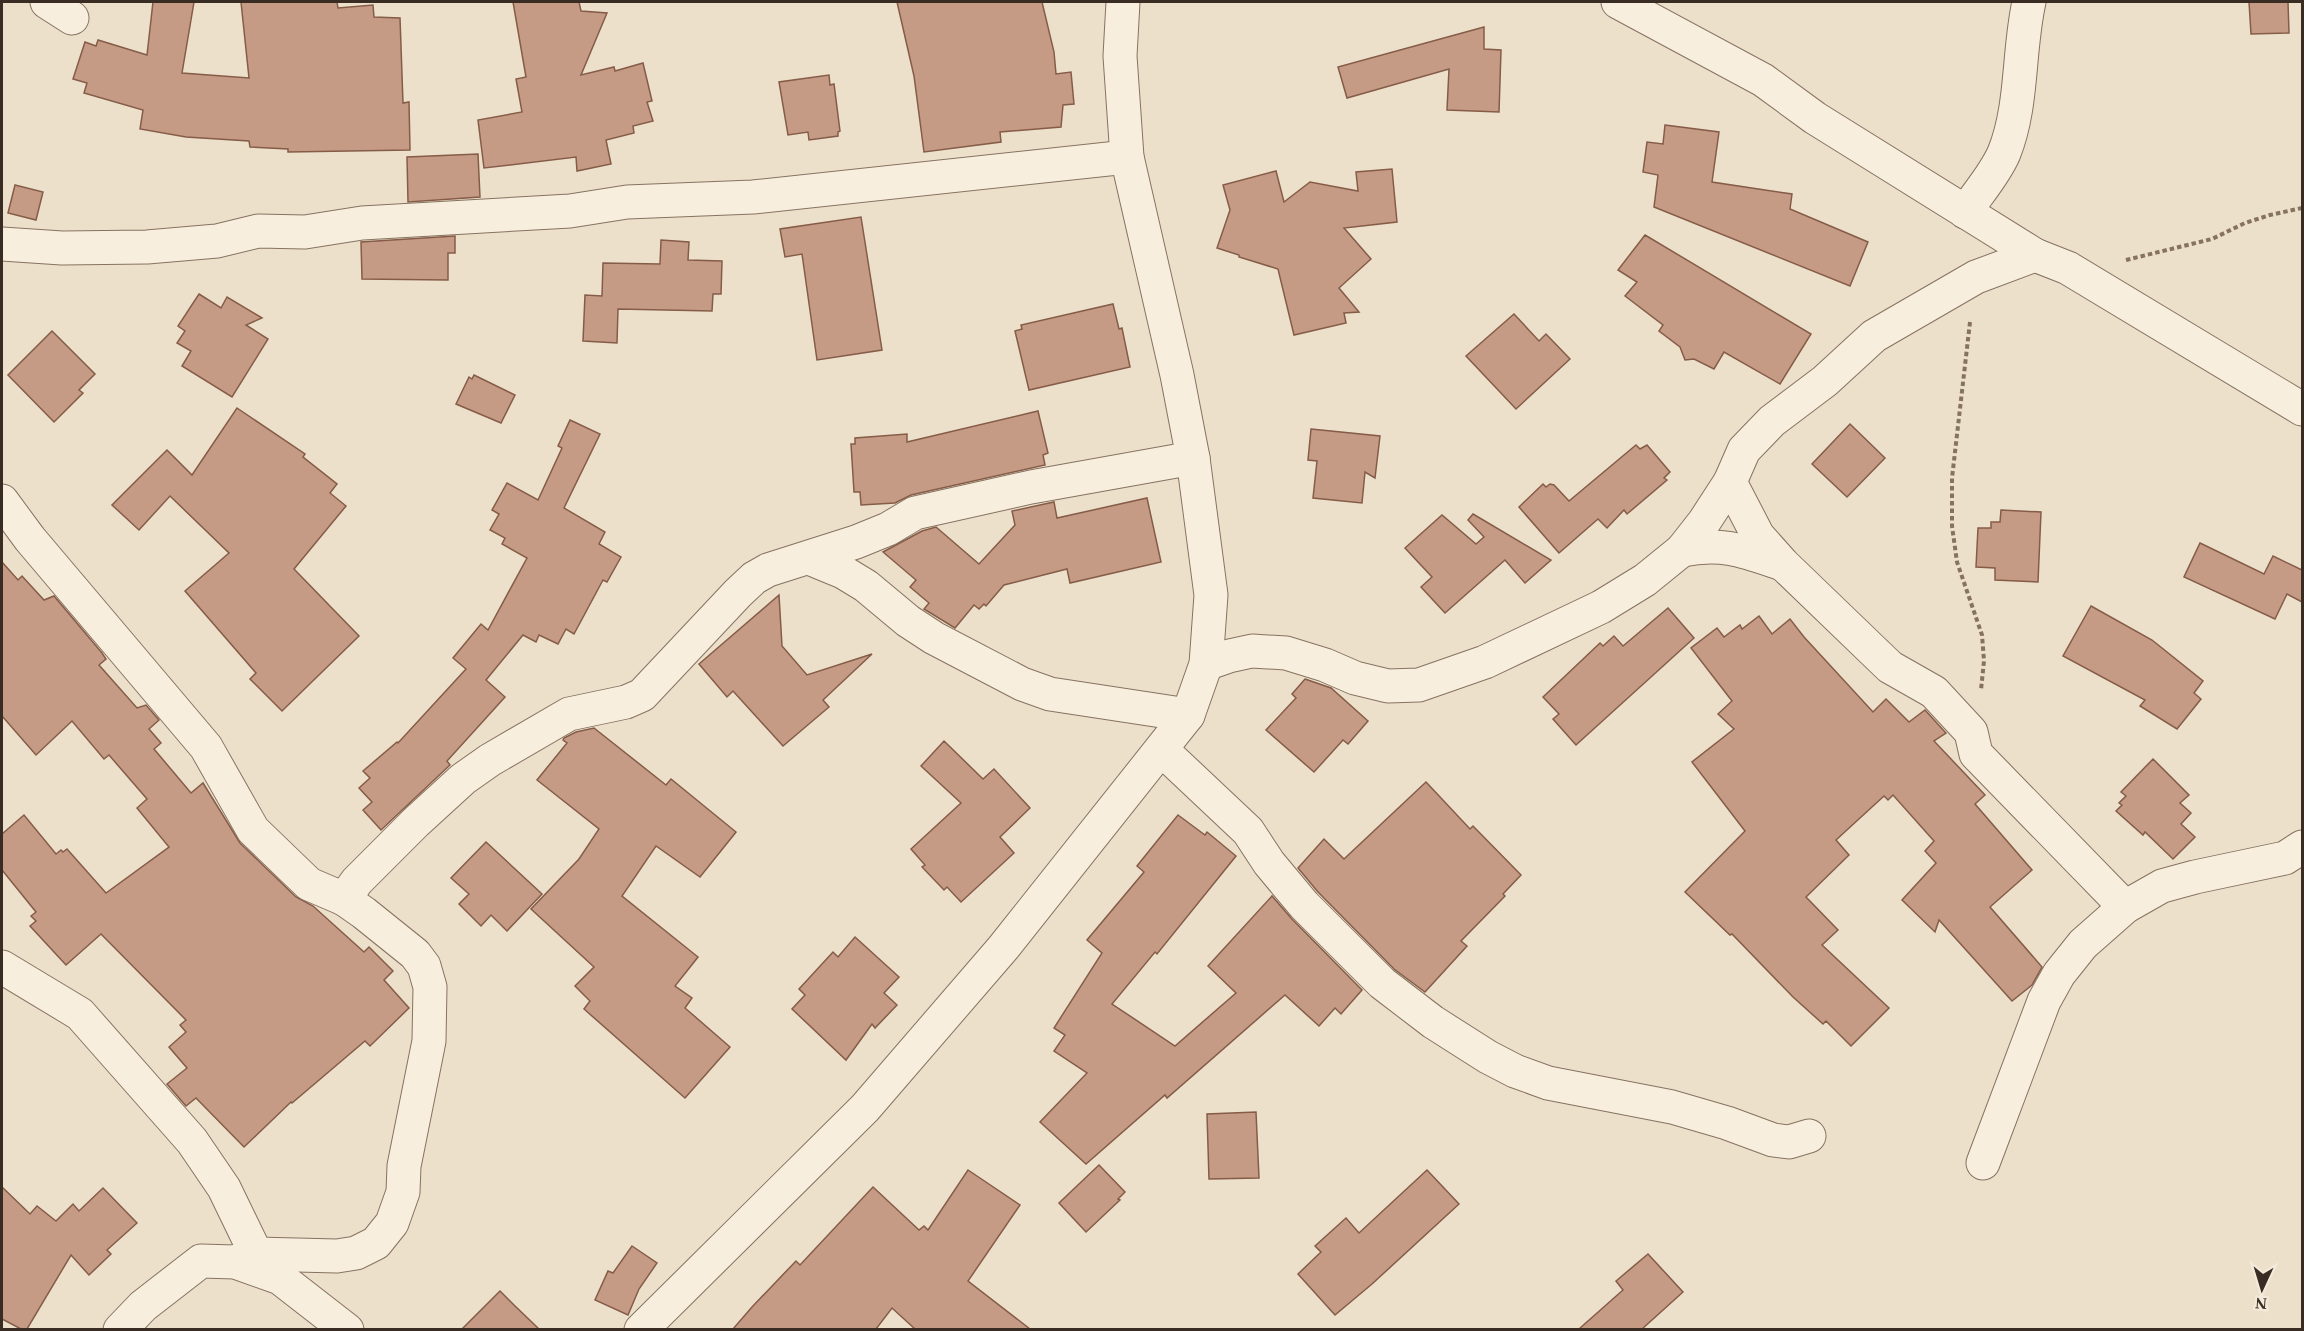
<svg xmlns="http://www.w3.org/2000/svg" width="2304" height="1331" viewBox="0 0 2304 1331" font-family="'Times New Roman',serif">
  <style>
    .building { fill: #c69b85; stroke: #855c48; stroke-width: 1.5 }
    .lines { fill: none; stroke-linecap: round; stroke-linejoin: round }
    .street-casing { stroke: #877260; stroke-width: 35 }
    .path { stroke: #877260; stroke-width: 4; stroke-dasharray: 4.5 3; stroke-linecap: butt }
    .street { stroke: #f7eede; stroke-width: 33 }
  </style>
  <rect width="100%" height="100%" fill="#ece0cb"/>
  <!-- building -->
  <g class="building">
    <path d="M 153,2 L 194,2 L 182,73 L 249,78 L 241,2 L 337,2 L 338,8 L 373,5 L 374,17 L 400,18 L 403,103 L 409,102 L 410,150 L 288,152 L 288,149 L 250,147 L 249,141 L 186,137 L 140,129 L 143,110 L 84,93 L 87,83 L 73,79 L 85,42 L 96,46 L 98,40 L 147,55 Z"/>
    <path d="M 513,2 L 579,2 L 581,11 L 607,13 L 581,75 L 614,67 L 615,71 L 643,63 L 652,101 L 647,102 L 653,121 L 633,126 L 634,133 L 606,140 L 611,164 L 577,171 L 576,157 L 484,168 L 478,120 L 522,112 L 516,79 L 526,77 Z"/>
    <path d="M 897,2 L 1042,2 L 1054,52 L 1056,74 L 1071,72 L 1074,104 L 1063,105 L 1061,127 L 1000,132 L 1001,142 L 924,152 L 914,76 Z"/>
    <path d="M 2249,2 L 2288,2 L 2289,33 L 2251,34 Z"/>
    <path d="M 1484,27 L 1484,49 L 1501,50 L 1499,112 L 1447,110 L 1449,69 L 1347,98 L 1338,67 Z"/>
    <path d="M 829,75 L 830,85 L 834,84 L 840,131 L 838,132 L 838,136 L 809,140 L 808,132 L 788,135 L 779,82 Z"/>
    <path d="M 1665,125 L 1719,132 L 1712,182 L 1792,194 L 1790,209 L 1868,242 L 1850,286 L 1654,207 L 1658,175 L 1643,172 L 1647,142 L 1663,144 Z"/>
    <path d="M 478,154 L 480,197 L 408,202 L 407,157 Z"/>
    <path d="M 1392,169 L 1397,222 L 1344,228 L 1371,259 L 1339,288 L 1359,312 L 1344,313 L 1346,323 L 1294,335 L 1278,269 L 1239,257 L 1239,255 L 1217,248 L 1230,210 L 1223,185 L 1276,171 L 1284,202 L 1310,182 L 1358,191 L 1356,172 Z"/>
    <path d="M 15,185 L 43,192 L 36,220 L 8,213 Z"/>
    <path d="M 861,217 L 882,350 L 817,360 L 802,254 L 785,257 L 780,229 Z"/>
    <path d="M 1645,235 L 1811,334 L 1780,384 L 1724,352 L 1714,369 L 1694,359 L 1685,360 L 1680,347 L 1659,331 L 1663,325 L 1625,296 L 1637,282 L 1618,270 Z"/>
    <path d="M 455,236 L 455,253 L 448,253 L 448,280 L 362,279 L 361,242 Z"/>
    <path d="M 661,240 L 689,242 L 688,260 L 722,261 L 721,294 L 713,294 L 712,311 L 618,309 L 617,343 L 583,341 L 585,295 L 602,296 L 603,263 L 660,264 Z"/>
    <path d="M 199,294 L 221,308 L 227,297 L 262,318 L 246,325 L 268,339 L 232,397 L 182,366 L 191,351 L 177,343 L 185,331 L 178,326 Z"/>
    <path d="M 1113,304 L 1119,329 L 1122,328 L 1130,367 L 1029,390 L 1015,331 L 1022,329 L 1021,325 Z"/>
    <path d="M 1514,314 L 1539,341 L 1546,334 L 1570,359 L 1516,409 L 1466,356 Z"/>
    <path d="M 52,331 L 95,374 L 79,390 L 83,393 L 54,422 L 8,375 Z"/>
    <path d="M 474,375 L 515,395 L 501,423 L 456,404 L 469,377 L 472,379 Z"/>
    <path d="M 237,408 L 305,454 L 303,457 L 337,484 L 330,493 L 346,506 L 294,569 L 359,636 L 282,711 L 250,679 L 256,673 L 185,591 L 229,553 L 170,496 L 139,530 L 112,505 L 167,450 L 192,475 Z"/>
    <path d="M 1038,411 L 1048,453 L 1043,455 L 1045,465 L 911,495 L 895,503 L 861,505 L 860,492 L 854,492 L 851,444 L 855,444 L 855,438 L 907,434 L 907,442 Z"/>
    <path d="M 570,420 L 600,434 L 564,508 L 605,532 L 599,544 L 621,557 L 607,582 L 603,580 L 574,634 L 566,629 L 558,644 L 539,635 L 536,642 L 523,635 L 486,680 L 505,697 L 447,761 L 450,765 L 381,830 L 363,810 L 372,802 L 359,788 L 370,778 L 363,771 L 397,742 L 398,743 L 466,669 L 453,658 L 481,624 L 488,630 L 527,558 L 502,544 L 505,538 L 490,530 L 499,514 L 492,510 L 507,483 L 538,500 L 562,448 L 558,446 Z"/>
    <path d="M 1850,424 L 1885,458 L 1847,497 L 1812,464 Z"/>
    <path d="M 1311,429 L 1380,436 L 1375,478 L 1365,472 L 1362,503 L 1313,498 L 1317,461 L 1308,460 Z"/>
    <path d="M 1636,445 L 1640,449 L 1647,445 L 1670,472 L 1664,478 L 1667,480 L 1627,514 L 1624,510 L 1607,528 L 1598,519 L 1559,553 L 1519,507 L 1543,484 L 1546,487 L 1550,484 L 1554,485 L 1569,501 Z"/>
    <path d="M 1147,498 L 1161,562 L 1070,583 L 1067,569 L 1004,585 L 986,606 L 984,604 L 979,609 L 974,605 L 955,628 L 924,609 L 929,603 L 910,587 L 916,580 L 883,552 L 922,531 L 936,527 L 979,564 L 1015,525 L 1012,511 L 1054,502 L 1057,518 Z"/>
    <path d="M 2001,510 L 2041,512 L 2038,582 L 1995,580 L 1995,568 L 1976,567 L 1978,528 L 1991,528 L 1991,522 L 2000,522 Z"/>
    <path d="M 1473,514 L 1551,560 L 1525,583 L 1505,560 L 1445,613 L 1421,587 L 1432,577 L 1405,548 L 1442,515 L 1476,544 L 1484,537 L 1468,520 Z"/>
    <path d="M 2200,543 L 2264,574 L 2273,556 L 2302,570 L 2302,602 L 2287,594 L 2275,619 L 2184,577 Z"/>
    <path d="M 2,562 L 18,580 L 22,576 L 44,600 L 54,596 L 102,653 L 106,659 L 99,665 L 137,708 L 146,705 L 159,720 L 149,729 L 161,743 L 154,749 L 191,793 L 203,783 L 240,843 L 296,897 L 313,906 L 364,952 L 369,947 L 393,971 L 384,980 L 409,1008 L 370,1046 L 365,1041 L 292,1103 L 291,1102 L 244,1147 L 196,1098 L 186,1106 L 167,1084 L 187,1068 L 169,1047 L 186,1032 L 180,1025 L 186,1020 L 101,934 L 66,965 L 30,926 L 36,921 L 31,916 L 36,912 L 2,870 L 2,834 L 24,815 L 56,854 L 61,850 L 63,852 L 67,849 L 106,893 L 169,847 L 137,808 L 147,799 L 109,755 L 104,759 L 72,721 L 36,755 L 2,716 Z"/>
    <path d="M 779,595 L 782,646 L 807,675 L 872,654 L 823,700 L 829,707 L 783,746 L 733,691 L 727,697 L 699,664 Z"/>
    <path d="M 2091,606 L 2152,640 L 2203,681 L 2194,693 L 2201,699 L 2177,729 L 2140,706 L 2145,700 L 2063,656 Z"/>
    <path d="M 1668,608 L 1694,638 L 1576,745 L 1553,719 L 1559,714 L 1543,697 L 1600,643 L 1603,646 L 1614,636 L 1623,646 Z"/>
    <path d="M 1759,616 L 1772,634 L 1790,619 L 1804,637 L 1873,712 L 1886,699 L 1909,722 L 1925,710 L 1946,733 L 1934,741 L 1985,795 L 1975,804 L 2032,870 L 1990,907 L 2042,967 L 2032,985 L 2012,1001 L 1939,920 L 1935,932 L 1902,900 L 1936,863 L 1925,851 L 1934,841 L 1893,795 L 1888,800 L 1884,796 L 1836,840 L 1849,855 L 1806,897 L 1838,930 L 1822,945 L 1889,1008 L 1851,1046 L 1826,1021 L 1823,1024 L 1793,997 L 1732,934 L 1730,935 L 1685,892 L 1745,831 L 1692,762 L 1734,729 L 1718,714 L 1732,701 L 1691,648 L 1717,628 L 1724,637 L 1740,625 L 1742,629 Z"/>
    <path d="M 1305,679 L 1331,688 L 1368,721 L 1348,744 L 1343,740 L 1314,772 L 1266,730 L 1296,698 L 1292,694 Z"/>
    <path d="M 594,728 L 666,785 L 671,779 L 736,832 L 700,877 L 656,846 L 622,896 L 698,957 L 675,986 L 692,998 L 685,1008 L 730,1047 L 685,1098 L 584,1009 L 590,1001 L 575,986 L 594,967 L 531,909 L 579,859 L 599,829 L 537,780 L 567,743 L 563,740 L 564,738 L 576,732 Z"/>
    <path d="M 944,741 L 983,779 L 994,769 L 1030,808 L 1000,837 L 1014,853 L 961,902 L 947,887 L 944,890 L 922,867 L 925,865 L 911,849 L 961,803 L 921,766 Z"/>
    <path d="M 2153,759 L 2189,795 L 2180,803 L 2191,813 L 2181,824 L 2195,837 L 2173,859 L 2145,832 L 2143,835 L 2116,811 L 2122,805 L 2119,803 L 2126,796 L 2121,792 Z"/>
    <path d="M 1426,782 L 1470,829 L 1473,826 L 1521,875 L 1503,894 L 1505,896 L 1461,941 L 1467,946 L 1425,992 L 1394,969 L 1318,892 L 1298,868 L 1324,839 L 1344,859 Z"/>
    <path d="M 1178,815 L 1205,835 L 1207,832 L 1236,856 L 1157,954 L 1155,952 L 1112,1004 L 1175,1046 L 1236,993 L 1208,966 L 1272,896 L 1291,918 L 1362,990 L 1341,1014 L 1335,1008 L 1319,1026 L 1285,995 L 1167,1098 L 1165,1095 L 1086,1164 L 1040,1122 L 1087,1073 L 1054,1051 L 1065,1035 L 1054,1028 L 1102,953 L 1087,940 L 1144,872 L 1137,866 Z"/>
    <path d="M 486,842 L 542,894 L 507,931 L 491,915 L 481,926 L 459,904 L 469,894 L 451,878 Z"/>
    <path d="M 855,937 L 899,977 L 884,993 L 897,1005 L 875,1028 L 872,1024 L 846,1060 L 792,1009 L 805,995 L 799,989 L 833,952 L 838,957 Z"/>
    <path d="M 1256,1112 L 1259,1178 L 1209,1179 L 1207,1114 Z"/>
    <path d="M 1099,1165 L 1125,1192 L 1118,1199 L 1120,1200 L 1086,1232 L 1059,1203 Z"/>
    <path d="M 968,1170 L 1020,1205 L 968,1281 L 1030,1329 L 915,1329 L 892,1308 L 876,1329 L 733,1329 L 752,1307 L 796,1261 L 800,1265 L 873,1187 L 919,1230 L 924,1226 L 928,1230 Z"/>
    <path d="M 1427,1170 L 1459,1204 L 1372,1284 L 1335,1315 L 1298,1274 L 1321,1252 L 1315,1246 L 1346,1218 L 1359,1233 Z"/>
    <path d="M 2,1187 L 30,1214 L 37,1206 L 56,1221 L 73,1204 L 79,1211 L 103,1188 L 137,1223 L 107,1250 L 111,1254 L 89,1275 L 71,1255 L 27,1329 L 21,1329 L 2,1319 Z"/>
    <path d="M 632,1246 L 657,1263 L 639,1289 L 628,1315 L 595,1300 L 608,1271 L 613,1273 Z"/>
    <path d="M 1648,1254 L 1683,1292 L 1642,1329 L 1579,1329 L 1623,1290 L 1616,1281 Z"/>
    <path d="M 500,1291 L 515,1306 L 539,1329 L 462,1329 Z"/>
  </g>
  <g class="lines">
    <!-- street casing -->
    <g class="street-casing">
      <g id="street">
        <path d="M 47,2 L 72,18"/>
        <path d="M 1618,2 L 1763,80 L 1815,118 L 2035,255 L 2068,268 L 2302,409"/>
        <path d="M 1965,212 C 1978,193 1995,174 2004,153 C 2023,106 2018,51 2029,2"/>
        <path d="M 2,244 L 62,248 L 147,247 L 217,241 L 258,231 L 305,232 L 362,223 L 570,211 L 627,202 L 753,197 L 1127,157"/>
        <path d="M 1730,482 L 1758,536 L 1783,564 L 1890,667 L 1934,692 L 1971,732 L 1976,754 L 2125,907"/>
        <path d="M 2,501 L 30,539 L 206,747 L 253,830 L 309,884 L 344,899 L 364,913 L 415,954 L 424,966 L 430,987 L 429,1041 L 404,1166 L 403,1192 L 392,1223 L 376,1243 L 356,1253 L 337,1256 L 256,1254 L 235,1262"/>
        <path d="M 1682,550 C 1723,542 1744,551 1782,564"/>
        <path d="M 809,558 L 843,572 L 866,586 L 908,621 L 934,638 L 1022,684 L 1050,694 L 1188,715"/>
        <path d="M 1206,664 L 1229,656 L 1252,651 L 1286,653 L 1325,665 L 1355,678 L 1388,686 L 1419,685 L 1485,662 L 1601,607 L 1645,580 L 1682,550 L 1704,522 L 1730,482 L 1744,450 L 1772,421 L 1825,381 L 1874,336 L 1976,277 L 2035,255"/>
        <path d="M 1162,750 L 1248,831 L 1269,863 L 1304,905 L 1382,983 L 1433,1022 L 1488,1057 L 1515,1071 L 1548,1083 L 1672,1107 L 1727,1123 L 1773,1140 L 1789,1142 L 1809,1136"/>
        <path d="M 344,899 L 357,881 L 416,822 L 463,779 L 490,760 L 569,714 L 626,702 L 642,695 L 738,593 L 754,578 L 768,570 L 856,542 L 888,529 L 915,513 L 1031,487 L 1193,458"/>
        <path d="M 2,967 L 80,1014 L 192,1141 L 224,1188 L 256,1254"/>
        <path d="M 1983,1163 L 2044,1001 L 2059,974 L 2083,944 L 2125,907 L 2162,886 L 2195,877 L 2285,858 L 2302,847"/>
        <path d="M 120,1330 L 143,1306 L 201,1261 L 235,1262 L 280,1278 L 347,1330"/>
        <path d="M 641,1330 L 865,1108 L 1003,948 L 1188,715 L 1206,664 L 1211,595 L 1193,458 L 1177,375 L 1127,157 L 1120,56 L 1123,2"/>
      </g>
    </g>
    <!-- path -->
    <g class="path">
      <path d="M 2126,260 L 2212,239 L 2245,223 L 2270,215 L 2302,208"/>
      <path d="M 1970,322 L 1952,478 L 1952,526 L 1957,562 L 1982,635 L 1984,661 L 1981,690"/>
    </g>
    <!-- street -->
    <use href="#street" class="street"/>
  </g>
  <!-- border -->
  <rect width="2304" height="1331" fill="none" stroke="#392c23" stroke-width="6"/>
  <!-- north arrow -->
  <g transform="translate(2262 1289) rotate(184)" stroke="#f4eada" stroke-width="4.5" paint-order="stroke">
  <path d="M0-4.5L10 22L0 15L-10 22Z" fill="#392c23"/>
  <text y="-9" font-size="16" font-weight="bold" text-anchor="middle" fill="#392c23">N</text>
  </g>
</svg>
